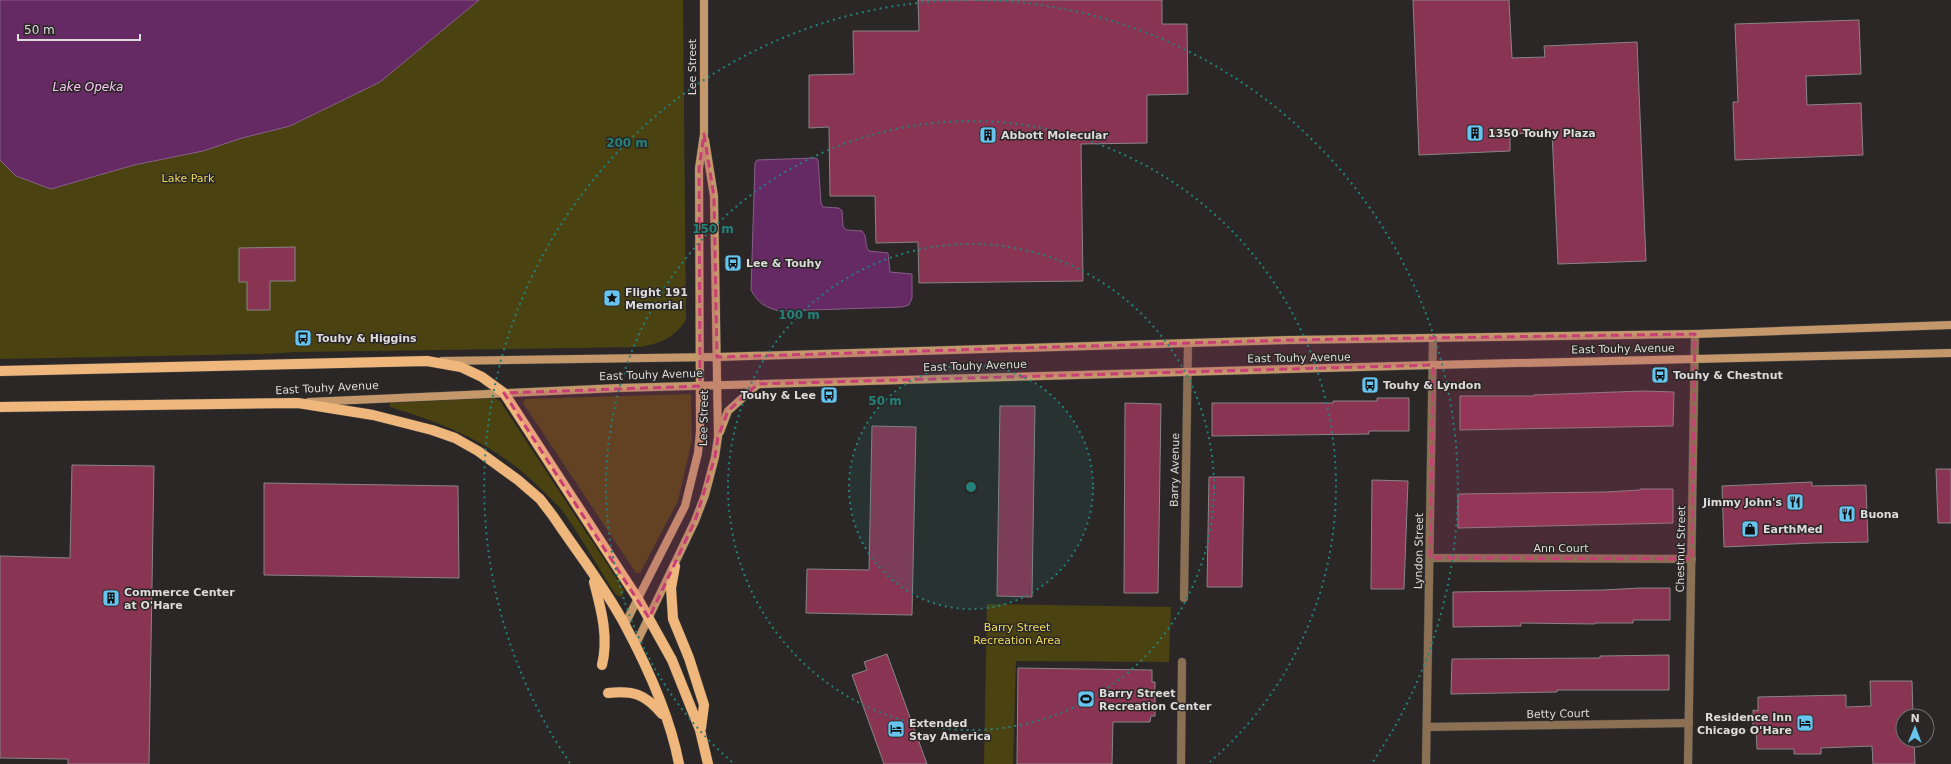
<svg xmlns="http://www.w3.org/2000/svg" width="1951" height="764" viewBox="0 0 1951 764" font-family="'DejaVu Sans',sans-serif">
  <style>
    .green { fill: #4a4311 }
    .water { fill: #652964; stroke: #895e88 }
    .building { fill: #883452; stroke: #898586 }
    .lines { fill: none; stroke-linecap: round; stroke-linejoin: round }
    .minor-casing { stroke: #474443; stroke-width: 9 }
    .secondary-casing { stroke: #474443; stroke-width: 9 }
    .primary-casing { stroke: #474443; stroke-width: 11 }
    .minor { stroke: #8b7054; stroke-width: 8 }
    .secondary { stroke: #c4986b; stroke-width: 8 }
    .primary { stroke: #f0b77c; stroke-width: 10 }
    .marked { fill: #c73f75; fill-opacity: 0.2; stroke: #c73f75; stroke-width: 3; stroke-dasharray: 8 5; stroke-linejoin: round }
    .ring { fill: none; stroke: #248079; stroke-width: 2; stroke-dasharray: 2 4 }
    .labels { text-anchor: middle; dominant-baseline: central; stroke-width: 3; stroke-linejoin: round; paint-order: stroke }
    .street-label { font-size: 11px; fill: #dddbdb; stroke: #2a2726 }
    .poi-label { font-size: 11px; font-weight: bold; fill: #dddbdb; stroke: #2a2726; text-anchor: start }
    .park-label { font-size: 11px; fill: #edd857; stroke: #2a2726 }
    .water-label { font-size: 12px; font-style: italic; fill: #fac5f7; stroke: #2a2726 }
    .centre { fill: #248079; stroke: #2a2726; stroke-width: 2 }
    .ring-label { font-size: 12px; text-anchor: middle; font-weight: bold; fill: #248079; stroke: #2a2726; stroke-width: 3; stroke-linejoin: round; paint-order: stroke }
  </style>
  <rect width="100%" height="100%" fill="#2a2726"/>
  <!-- green -->
  <g class="green">
    <path d="M 0,0 L 683,0 L 686,320 C 674,338 661,343 640,347 L 298,352 L 261,354 L 0,359 Z"/>
    <path d="M 691,394 L 692,440 L 678,501 L 640,573 L 636,573 L 523,403 L 525,399 Z"/>
    <path d="M 494,398 L 500,401 L 624,590 L 622,597 L 616,595 C 598,567 581,537 562,510 C 556,503 549,497 543,491 C 501,447 447,424 390,407 L 390,403 Z"/>
    <path d="M 987,604 L 1171,607 L 1169,662 L 1016,661 L 1013,764 L 984,764 Z"/>
  </g>
  <!-- water -->
  <g class="water">
    <path d="M 0,0 L 479,0 L 380,82 L 290,126 L 242,138 L 203,151 L 134,165 L 51,189 L 16,176 L 0,160 Z"/>
    <path d="M 816,158 L 818,160 L 821,203 L 823,207 L 839,208 L 842,211 L 843,226 L 846,230 L 862,231 C 868,237 864,245 869,251 L 888,253 L 890,272 L 912,274 L 912,298 L 909,305 L 902,307 L 780,311 C 766,308 758,303 751,290 L 755,163 L 757,160 Z"/>
  </g>
  <!-- building -->
  <g class="building">
    <path d="M 918,0 L 1162,0 L 1162,24 L 1187,24 L 1188,94 L 1147,95 L 1147,143 L 1081,144 L 1083,281 L 919,283 L 918,242 L 876,243 L 875,196 L 830,196 L 829,127 L 809,128 L 809,75 L 854,74 L 853,31 L 919,31 Z"/>
    <path d="M 1413,0 L 1509,0 L 1512,58 L 1545,57 L 1544,46 L 1637,42 L 1646,261 L 1558,264 L 1552,132 L 1510,134 L 1510,151 L 1419,155 Z"/>
    <path d="M 1859,20 L 1861,74 L 1806,76 L 1807,105 L 1861,103 L 1863,155 L 1735,160 L 1733,102 L 1738,102 L 1735,24 Z"/>
    <path d="M 295,247 L 295,281 L 270,281 L 270,310 L 247,310 L 247,282 L 239,282 L 239,248 Z"/>
    <path d="M 1643,391 L 1674,392 L 1673,426 L 1460,430 L 1460,396 L 1534,396 L 1534,395 Z"/>
    <path d="M 1377,398 L 1409,398 L 1409,431 L 1369,431 L 1369,434 L 1212,436 L 1212,403 L 1333,403 L 1333,401 L 1377,401 Z"/>
    <path d="M 1125,403 L 1161,404 L 1158,593 L 1124,593 Z"/>
    <path d="M 1000,406 L 1035,406 L 1032,597 L 997,596 Z"/>
    <path d="M 872,426 L 916,427 L 912,615 L 806,613 L 807,569 L 869,570 Z"/>
    <path d="M 72,465 L 154,466 L 149,764 L 68,764 L 68,759 L 0,758 L 0,556 L 70,558 Z"/>
    <path d="M 1936,469 L 1951,469 L 1951,523 L 1938,523 Z"/>
    <path d="M 1209,477 L 1244,477 L 1242,587 L 1207,587 Z"/>
    <path d="M 1372,480 L 1408,481 L 1404,589 L 1371,589 Z"/>
    <path d="M 1812,482 L 1812,486 L 1866,485 L 1868,542 L 1814,543 L 1724,547 L 1722,486 Z"/>
    <path d="M 264,483 L 458,486 L 459,578 L 264,575 Z"/>
    <path d="M 1640,489 L 1673,489 L 1673,523 L 1458,528 L 1458,494 L 1606,492 L 1640,490 Z"/>
    <path d="M 1639,588 L 1670,588 L 1670,620 L 1633,620 L 1633,623 L 1595,623 L 1595,624 L 1521,623 L 1521,626 L 1453,627 L 1453,592 L 1603,590 Z"/>
    <path d="M 887,654 L 927,764 L 884,764 L 852,675 L 867,670 L 864,662 Z"/>
    <path d="M 1669,655 L 1669,690 L 1557,690 L 1557,692 L 1451,694 L 1452,659 L 1600,658 L 1600,656 Z"/>
    <path d="M 1018,668 L 1152,670 L 1152,682 L 1155,682 L 1155,716 L 1151,716 L 1150,722 L 1113,722 L 1112,764 L 1017,764 Z"/>
    <path d="M 1870,681 L 1912,681 L 1913,716 L 1903,716 L 1903,740 L 1914,740 L 1915,764 L 1873,764 L 1872,746 L 1821,748 L 1821,754 L 1794,754 L 1794,749 L 1757,749 L 1756,728 L 1753,728 L 1753,710 L 1758,711 L 1758,697 L 1846,695 L 1846,707 L 1871,706 Z"/>
  </g>
  <g class="lines">
    <!-- minor casing -->
    <g class="minor-casing">
      <g id="minor">
        <path d="M 1430,558 L 1692,559"/>
        <path d="M 1184,598 L 1188,343"/>
        <path d="M 1427,727 L 1689,723"/>
        <path d="M 1181,764 L 1182,662"/>
        <path d="M 1426,764 L 1433,338"/>
        <path d="M 1688,764 L 1695,334"/>
      </g>
    </g>
    <!-- secondary casing -->
    <g class="secondary-casing">
      <g id="secondary">
        <path d="M 442,361 L 717,357 L 1290,340 L 1695,334 L 1951,325"/>
        <path d="M 309,402 L 618,388 L 1433,365 L 1951,353"/>
        <path d="M 720,432 L 728,411 L 758,384"/>
        <path d="M 625,624 L 685,506 L 698,453 L 700,431 L 699,168 L 704,134 L 704,0"/>
        <path d="M 635,646 L 695,521 L 705,495 L 715,457 L 718,437 L 714,196 L 705,140"/>
      </g>
    </g>
    <!-- primary casing -->
    <g class="primary-casing">
      <g id="primary">
        <path d="M 0,371 L 427,361 L 461,367 L 482,377 L 504,393 L 638,599 L 672,660 L 700,730 L 708,764"/>
        <path d="M 0,407 L 298,403 L 373,415 L 432,430 L 455,438 L 478,451 L 518,480 L 540,499 L 553,516 C 577,552 605,587 625,625 C 648,668 670,716 679,764"/>
        <path d="M 675,566 L 671,588 L 673,619 L 689,658 L 704,705 L 701,728"/>
        <path d="M 594,582 C 601,609 609,637 602,665"/>
        <path d="M 608,693 C 633,690 645,694 662,714"/>
      </g>
    </g>
    <!-- minor -->
    <use href="#minor" class="minor"/>
    <!-- secondary -->
    <use href="#secondary" class="secondary"/>
    <!-- primary -->
    <use href="#primary" class="primary"/>
  </g>
  <!-- marked area -->
  <path class="marked" d="M 704,134 L 714,196 L 717,357 L 1290,340 L 1695,334 L 1692,559 L 1430,558 L 1433,365 L 758,384 L 728,411 L 718,437 L 715,457 L 695,521 L 649,618 L 504,393 L 700,386 L 699,168 Z"/>
  <!-- distance rings -->
  <circle cx="971" cy="487" r="122" fill="#248079" fill-opacity=".12"/>
  <g class="ring">
    <circle cx="971" cy="487" r="122"/>
    <circle cx="971" cy="487" r="243"/>
    <path d="M732 762A365 365 0 1 1 1210 762"/>
    <path d="M570 763A487 487 0 0 1 967 0M975 0A487 487 0 0 1 1372 763"/>
  </g>
  <!-- icons -->
  <defs>
    <g id="building-square" transform="scale(0.9)"><rect x="-9" y="-9" width="18" height="18" rx="4" fill="#66c4ef" stroke="#2a2726"/><path d="M-4-6H4V6H1V3H-1V6H-4ZM-2.5-4.3h1.7v1.8h-1.7ZM.8-4.3h1.7v1.8H.8ZM-2.5-1h1.7V.8h-1.7ZM.8-1h1.7V.8H.8Z" fill="#111"/></g>
    <g id="bus-square" transform="scale(0.9)"><rect x="-9" y="-9" width="18" height="18" rx="4" fill="#66c4ef" stroke="#2a2726"/><path d="M-5-6H5V4H4V6H2V4H-2V6H-4V4H-5ZM-3.5-4V0h7V-4ZM-3.5 1.2v1.5H-2V1.2ZM2 1.2v1.5H3.5V1.2Z" fill="#111"/></g>
    <g id="sight-square" transform="scale(0.9)"><rect x="-9" y="-9" width="18" height="18" rx="4" fill="#66c4ef" stroke="#2a2726"/><path d="M0-6L1.8-2.2L6-1.7L2.9 1.2L3.7 5.4L0 3.3L-3.7 5.4L-2.9 1.2L-6-1.7L-1.8-2.2Z" fill="#111"/></g>
    <g id="restaurant-square" transform="scale(0.9)"><rect x="-9" y="-9" width="18" height="18" rx="4" fill="#66c4ef" stroke="#2a2726"/><path d="M-5-6h1v4h1v-4h1v4h1v-4h1v5L-1.5 .5V6h-2V.5L-5-1ZM5-6V6H3V1.5H1.5Q1.5-4 5-6Z" fill="#111"/></g>
    <g id="shop-square" transform="scale(0.9)"><rect x="-9" y="-9" width="18" height="18" rx="4" fill="#66c4ef" stroke="#2a2726"/><path d="M-5-2.5h2.3a2.7 3.5 0 0 1 5.4 0H5L5.5 6h-11ZM-1.5-2.5h3a1.5 2.3 0 0 0-3 0Z" fill="#111"/></g>
    <g id="stadium-square" transform="scale(0.9)"><rect x="-9" y="-9" width="18" height="18" rx="4" fill="#66c4ef" stroke="#2a2726"/><path d="M0-5a6.5 5 0 1 0 0 10a6.5 5 0 1 0 0-10ZM-3.5-1.8h7v3.6h-7Z" fill="#111"/></g>
    <g id="hotel-square" transform="scale(0.9)"><rect x="-9" y="-9" width="18" height="18" rx="4" fill="#66c4ef" stroke="#2a2726"/><path d="M-6-4.5h1.5V1H6V5H4.5V3h-9V5H-6ZM-4 0a1.8 1.8 0 1 1 3.6 0ZM.5 0V-2.5h3Q6-2.5 6 0Z" fill="#111"/></g>
  </defs>
  <g fill-rule="evenodd">
    <use href="#building-square" x="1475" y="133"/>
    <use href="#building-square" x="988" y="135"/>
    <use href="#bus-square" x="733" y="263"/>
    <use href="#sight-square" x="612" y="298"/>
    <use href="#bus-square" x="303" y="338"/>
    <use href="#bus-square" x="1660" y="375"/>
    <use href="#bus-square" x="1370" y="385"/>
    <use href="#bus-square" x="829" y="395"/>
    <use href="#restaurant-square" x="1795" y="502"/>
    <use href="#restaurant-square" x="1847" y="514"/>
    <use href="#shop-square" x="1750" y="529"/>
    <use href="#building-square" x="111" y="598"/>
    <use href="#stadium-square" x="1086" y="699"/>
    <use href="#hotel-square" x="1805" y="723"/>
    <use href="#hotel-square" x="896" y="729"/>
  </g>
  <g class="labels">
    <!-- street labels -->
    <g class="street-label">
      <text transform="translate(692 67) rotate(-90)">Lee Street</text>
      <text transform="translate(1623 349) rotate(-1)">East Touhy Avenue</text>
      <text transform="translate(1299 358) rotate(-1)">East Touhy Avenue</text>
      <text transform="translate(975 366) rotate(-2)">East Touhy Avenue</text>
      <text transform="translate(651 375) rotate(-2)">East Touhy Avenue</text>
      <text transform="translate(327 388) rotate(-3)">East Touhy Avenue</text>
      <text transform="translate(704 418) rotate(-89)">Lee Street</text>
      <text transform="translate(1175 470) rotate(-89)">Barry Avenue</text>
      <text x="1561" y="548">Ann Court</text>
      <text transform="translate(1681 549) rotate(-89)">Chestnut Street</text>
      <text transform="translate(1419 551) rotate(-89)">Lyndon Street</text>
      <text transform="translate(1558 714) rotate(-1)">Betty Court</text>
    </g>
    <!-- poi labels -->
    <g class="poi-label">
      <text x="1488" y="133">1350 Touhy Plaza</text>
      <text x="1001" y="135">Abbott Molecular</text>
      <text x="746" y="263">Lee &amp; Touhy</text>
      <text x="625" y="292">Flight 191<tspan x="625" dy="13">Memorial</tspan></text>
      <text x="316" y="338">Touhy &amp; Higgins</text>
      <text x="1673" y="375">Touhy &amp; Chestnut</text>
      <text x="1383" y="385">Touhy &amp; Lyndon</text>
      <text x="816" y="395" text-anchor="end">Touhy &amp; Lee</text>
      <text x="1782" y="502" text-anchor="end">Jimmy John's</text>
      <text x="1860" y="514">Buona</text>
      <text x="1763" y="529">EarthMed</text>
      <text x="124" y="592">Commerce Center<tspan x="124" dy="13">at O'Hare</tspan></text>
      <text x="1099" y="693">Barry Street<tspan x="1099" dy="13">Recreation Center</tspan></text>
      <text x="1792" y="717" text-anchor="end">Residence Inn<tspan x="1792" dy="13">Chicago O'Hare</tspan></text>
      <text x="909" y="723">Extended<tspan x="909" dy="13">Stay America</tspan></text>
    </g>
    <!-- park labels -->
    <g class="park-label">
      <text x="188" y="178">Lake Park</text>
      <text x="1017" y="627">Barry Street<tspan x="1017" dy="13">Recreation Area</tspan></text>
    </g>
    <!-- water labels -->
    <g class="water-label">
      <text x="88" y="87">Lake Opeka</text>
    </g>
  </g>
  <circle cx="971" cy="487" r="6" class="centre"/>
  <g class="ring-label">
    <text x="627" y="147">200 m</text>
    <text x="713" y="233">150 m</text>
    <text x="799" y="319">100 m</text>
    <text x="885" y="405">50 m</text>
  </g>
  <!-- north arrow -->
  <g transform="translate(1915 728) rotate(1)"><circle r="19" fill="#2a2726" stroke="#726f6e"/>
  <path d="M0-3L7 15L0 10L-7 15Z" fill="#66c4ef"/>
  <text y="-6" font-size="11" font-weight="bold" text-anchor="middle" fill="#dddbdb">N</text>
  </g>
  <!-- scale -->
  <path d="M18 34v6h122v-6" fill="none" stroke="#dddbdb" stroke-width="2"/>
  <text x="24" y="34" font-size="12" fill="#dddbdb" stroke="#2a2726" stroke-width="3" paint-order="stroke">50 m</text>
</svg>
